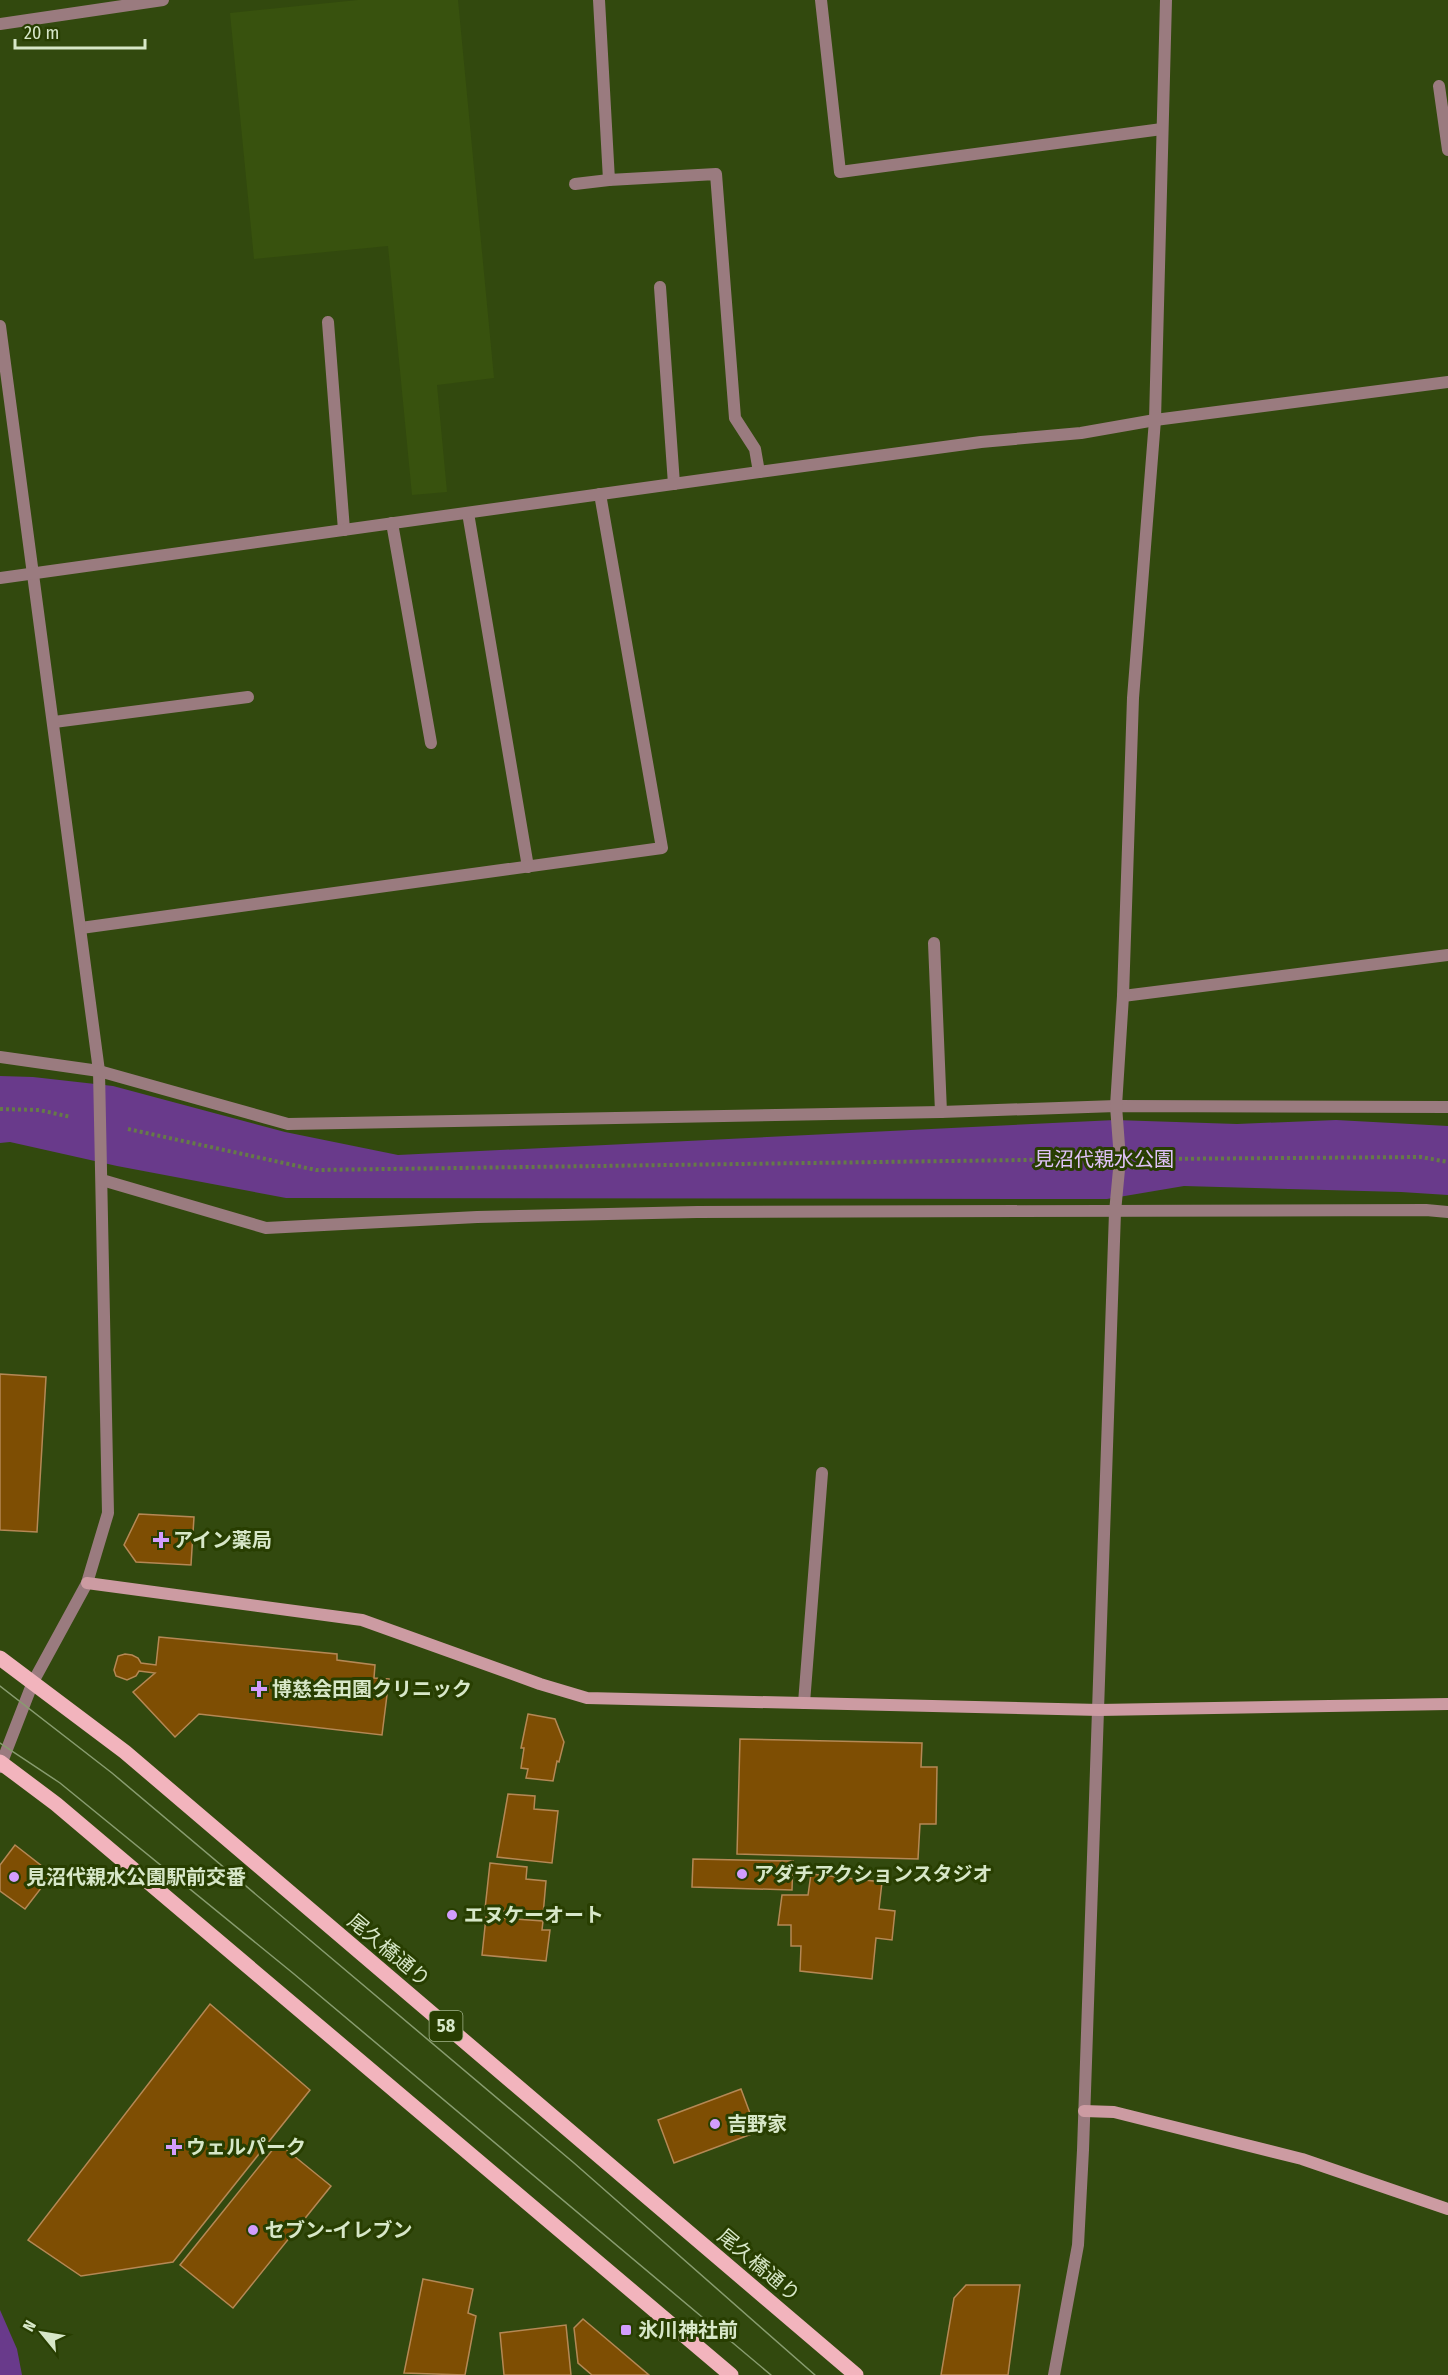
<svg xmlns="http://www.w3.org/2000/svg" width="1448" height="2375" viewBox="0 0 1448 2375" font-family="'Fira Sans Condensed','Noto Sans JP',sans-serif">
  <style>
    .built { fill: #38520e }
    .green { fill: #693a8b }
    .building { fill: #7e4e03; stroke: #b58855; stroke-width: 1.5 }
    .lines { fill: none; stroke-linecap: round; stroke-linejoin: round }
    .path { stroke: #667a48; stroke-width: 4; stroke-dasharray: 3 3; stroke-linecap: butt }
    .lane { stroke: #9a7b7f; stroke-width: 12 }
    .street { stroke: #9a7b7f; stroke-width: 12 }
    .secondary { stroke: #cc9ba2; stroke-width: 12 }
    .primary { stroke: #f2b4bd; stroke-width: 15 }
    .tram { stroke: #889c6f; stroke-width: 1.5 }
    .poi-dot { fill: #d29dfd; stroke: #283e01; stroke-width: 2 }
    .labels { text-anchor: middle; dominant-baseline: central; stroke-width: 6; stroke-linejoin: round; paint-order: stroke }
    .shield { fill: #283e01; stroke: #a2b48c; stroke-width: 1.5 }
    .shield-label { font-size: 18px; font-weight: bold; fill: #d7e7c8 }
    .park-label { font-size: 20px; fill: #e0c3f9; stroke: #283e01 }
    .poi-label { font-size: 20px; font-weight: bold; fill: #d7e7c8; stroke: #283e01; text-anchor: start }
    .street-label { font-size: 20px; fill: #d7e7c8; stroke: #283e01 }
  </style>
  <rect width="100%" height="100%" fill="#32490e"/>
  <!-- built -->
  <path class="built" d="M 358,0 L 458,0 L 494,378 L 437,385 L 447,492 L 412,495 L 388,246 L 254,259 L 230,13 Z"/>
  <!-- green -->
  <g class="green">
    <path d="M 0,1076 L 33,1077 L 113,1086 L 285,1132 L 398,1155 L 1115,1120 L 1237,1124 L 1336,1120 L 1448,1126 L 1448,1195 L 1401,1192 L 1184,1186 L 1107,1199 L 286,1198 L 117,1166 L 10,1142 L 0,1143 Z"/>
    <path d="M 0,2310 L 17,2349 L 22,2375 L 0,2375 Z"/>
  </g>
  <!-- building -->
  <g class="building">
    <path d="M 0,1374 L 46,1377 L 37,1532 L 0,1530 Z"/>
    <path d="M 139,1514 L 194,1517 L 191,1565 L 136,1562 L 124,1545 Z"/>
    <path d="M 159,1637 L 337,1654 L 337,1660 L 375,1665 L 374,1678 L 389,1679 L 382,1735 L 199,1714 L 175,1737 L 133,1692 L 155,1673 L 139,1671 L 136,1676 L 127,1680 L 116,1676 L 114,1670 L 118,1656 L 125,1654 L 132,1655 L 138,1658 L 141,1663 L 156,1665 Z"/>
    <path d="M 528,1714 L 555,1719 L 564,1742 L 559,1762 L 557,1761 L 553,1781 L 526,1778 L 528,1769 L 521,1768 L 524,1748 L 521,1748 Z"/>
    <path d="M 740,1739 L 922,1743 L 921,1767 L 937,1767 L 936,1824 L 920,1824 L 918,1859 L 737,1854 Z"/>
    <path d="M 508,1794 L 535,1796 L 534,1809 L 558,1811 L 552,1863 L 497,1857 Z"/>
    <path d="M 15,1845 L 52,1874 L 25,1909 L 0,1891 L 0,1865 Z"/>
    <path d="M 693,1859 L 793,1861 L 792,1890 L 692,1887 Z"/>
    <path d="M 490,1863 L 527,1867 L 526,1879 L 546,1881 L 543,1915 L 485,1909 Z"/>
    <path d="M 811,1874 L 882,1882 L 879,1909 L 895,1911 L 892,1940 L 876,1938 L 872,1979 L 800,1971 L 801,1946 L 791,1946 L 791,1925 L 778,1925 L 782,1895 L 808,1895 Z"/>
    <path d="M 486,1917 L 543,1921 L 542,1930 L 550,1930 L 546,1961 L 482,1955 Z"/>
    <path d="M 210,2004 L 310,2090 L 173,2262 L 81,2276 L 28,2240 Z"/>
    <path d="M 741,2089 L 757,2132 L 674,2163 L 658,2120 Z"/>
    <path d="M 278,2143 L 331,2186 L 233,2308 L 180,2265 Z"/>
    <path d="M 423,2279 L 473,2289 L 468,2313 L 476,2316 L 465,2375 L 404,2373 Z"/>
    <path d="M 966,2285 L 1020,2285 L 1008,2375 L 941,2375 L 954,2298 Z"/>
    <path d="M 583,2319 L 649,2375 L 592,2375 L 578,2363 L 574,2328 Z"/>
    <path d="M 566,2325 L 571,2375 L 504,2375 L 500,2333 Z"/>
  </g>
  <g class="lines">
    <!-- path -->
    <g class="path">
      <path d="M 0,1109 L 39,1110 L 71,1117"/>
      <path d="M 128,1129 L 316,1170 L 1091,1159"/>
      <path d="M 1149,1159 L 1421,1157 L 1448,1162"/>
    </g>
    <!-- lane -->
    <g class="lane">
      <path d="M 660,287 L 674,484"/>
      <path d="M 328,322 L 344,530"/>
      <path d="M 468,513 L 528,867"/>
      <path d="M 392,523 L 431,743"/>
      <path d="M 54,722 L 248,697"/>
      <path d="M 81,928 L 662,848 L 600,494"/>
      <path d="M 934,943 L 941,1112"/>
      <path d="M 804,1703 L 822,1473"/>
    </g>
    <!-- street -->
    <g class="street">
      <path d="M 599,0 L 609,180 L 716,174 L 735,418 L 755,449 L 759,472"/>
      <path d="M 821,0 L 840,172 L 1162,129"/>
      <path d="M 0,24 L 163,0"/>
      <path d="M 1439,86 L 1448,150"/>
      <path d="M 575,184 L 609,180"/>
      <path d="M 0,326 L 99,1071 L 108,1513 L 87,1583 L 33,1682 L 0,1767"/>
      <path d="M 0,578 L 759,472 L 981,442 L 1081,433 L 1155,420 L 1448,382"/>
      <path d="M 1123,996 L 1448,955"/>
      <path d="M 0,1057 L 99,1071 L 288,1124 L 941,1112 L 1116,1106 L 1448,1107"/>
      <path d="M 102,1180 L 266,1228 L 477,1217 L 697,1212 L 1426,1210 L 1448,1212"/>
      <path d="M 1054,2375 L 1078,2245 L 1083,2150 L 1115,1212 L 1120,1159 L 1116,1106 L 1123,996 L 1133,698 L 1155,420 L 1166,0"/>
    </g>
    <!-- secondary -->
    <g class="secondary">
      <path d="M 87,1583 L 362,1620 L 540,1684 L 587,1698 L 1099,1710 L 1448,1704"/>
      <path d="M 1084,2111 L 1114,2112 L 1302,2159 L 1448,2209"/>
    </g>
    <!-- primary -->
    <g class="primary">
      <path d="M 0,1658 L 125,1752 L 856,2375"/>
      <path d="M 0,1762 L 56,1804 L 731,2375"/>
    </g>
    <!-- tram -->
    <g class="tram">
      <path d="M 0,1686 L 112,1773 L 574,2163 L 815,2375"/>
      <path d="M 0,1743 L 60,1783 L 294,1974 L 771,2375"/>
    </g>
  </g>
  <!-- markers -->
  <g class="poi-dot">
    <path d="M158 1531h6v6h6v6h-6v6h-6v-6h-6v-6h6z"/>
    <path d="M256 1680h6v6h6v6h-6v6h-6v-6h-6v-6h6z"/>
    <circle cx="742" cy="1874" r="6"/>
    <circle cx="14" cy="1877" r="6"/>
    <circle cx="452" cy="1915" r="6"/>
    <circle cx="715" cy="2124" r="6"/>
    <path d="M171 2138h6v6h6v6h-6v6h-6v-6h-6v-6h6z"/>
    <circle cx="253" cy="2230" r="6"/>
    <rect x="620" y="2324" width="12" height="12" rx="3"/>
  </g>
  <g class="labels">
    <!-- shield labels -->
    <rect class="shield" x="429.5" y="2011" width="33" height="30" rx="4.5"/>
    <g class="shield-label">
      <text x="446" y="2026">58</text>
    </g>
    <!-- park labels -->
    <g class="park-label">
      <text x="1104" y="1159">見沼代親水公園</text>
    </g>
    <!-- poi labels -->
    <g class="poi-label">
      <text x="173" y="1540">アイン薬局</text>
      <text x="272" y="1689">博慈会田園クリニック</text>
      <text x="754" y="1874">アダチアクションスタジオ</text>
      <text x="26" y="1877">見沼代親水公園駅前交番</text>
      <text x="464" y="1915">エヌケーオート</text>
      <text x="727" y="2124">吉野家</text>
      <text x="186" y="2147">ウェルパーク</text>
      <text x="265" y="2230">セブン-イレブン</text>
      <text x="638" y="2330">氷川神社前</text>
    </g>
    <!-- street labels -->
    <g class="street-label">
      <text transform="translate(389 1950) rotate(40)">尾久橋通り</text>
      <text transform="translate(759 2265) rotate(40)">尾久橋通り</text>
    </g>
  </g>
  <!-- north arrow -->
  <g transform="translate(42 2333) rotate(300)" stroke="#283e01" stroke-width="4.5" paint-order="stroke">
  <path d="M0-4.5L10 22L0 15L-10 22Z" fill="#d7e7c8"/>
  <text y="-9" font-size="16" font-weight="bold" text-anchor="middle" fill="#d7e7c8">N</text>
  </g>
  <!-- scale -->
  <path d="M15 39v9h130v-9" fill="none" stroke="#d7e7c8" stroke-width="3"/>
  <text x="24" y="39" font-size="18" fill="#d7e7c8" stroke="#283e01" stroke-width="4.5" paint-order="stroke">20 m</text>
</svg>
